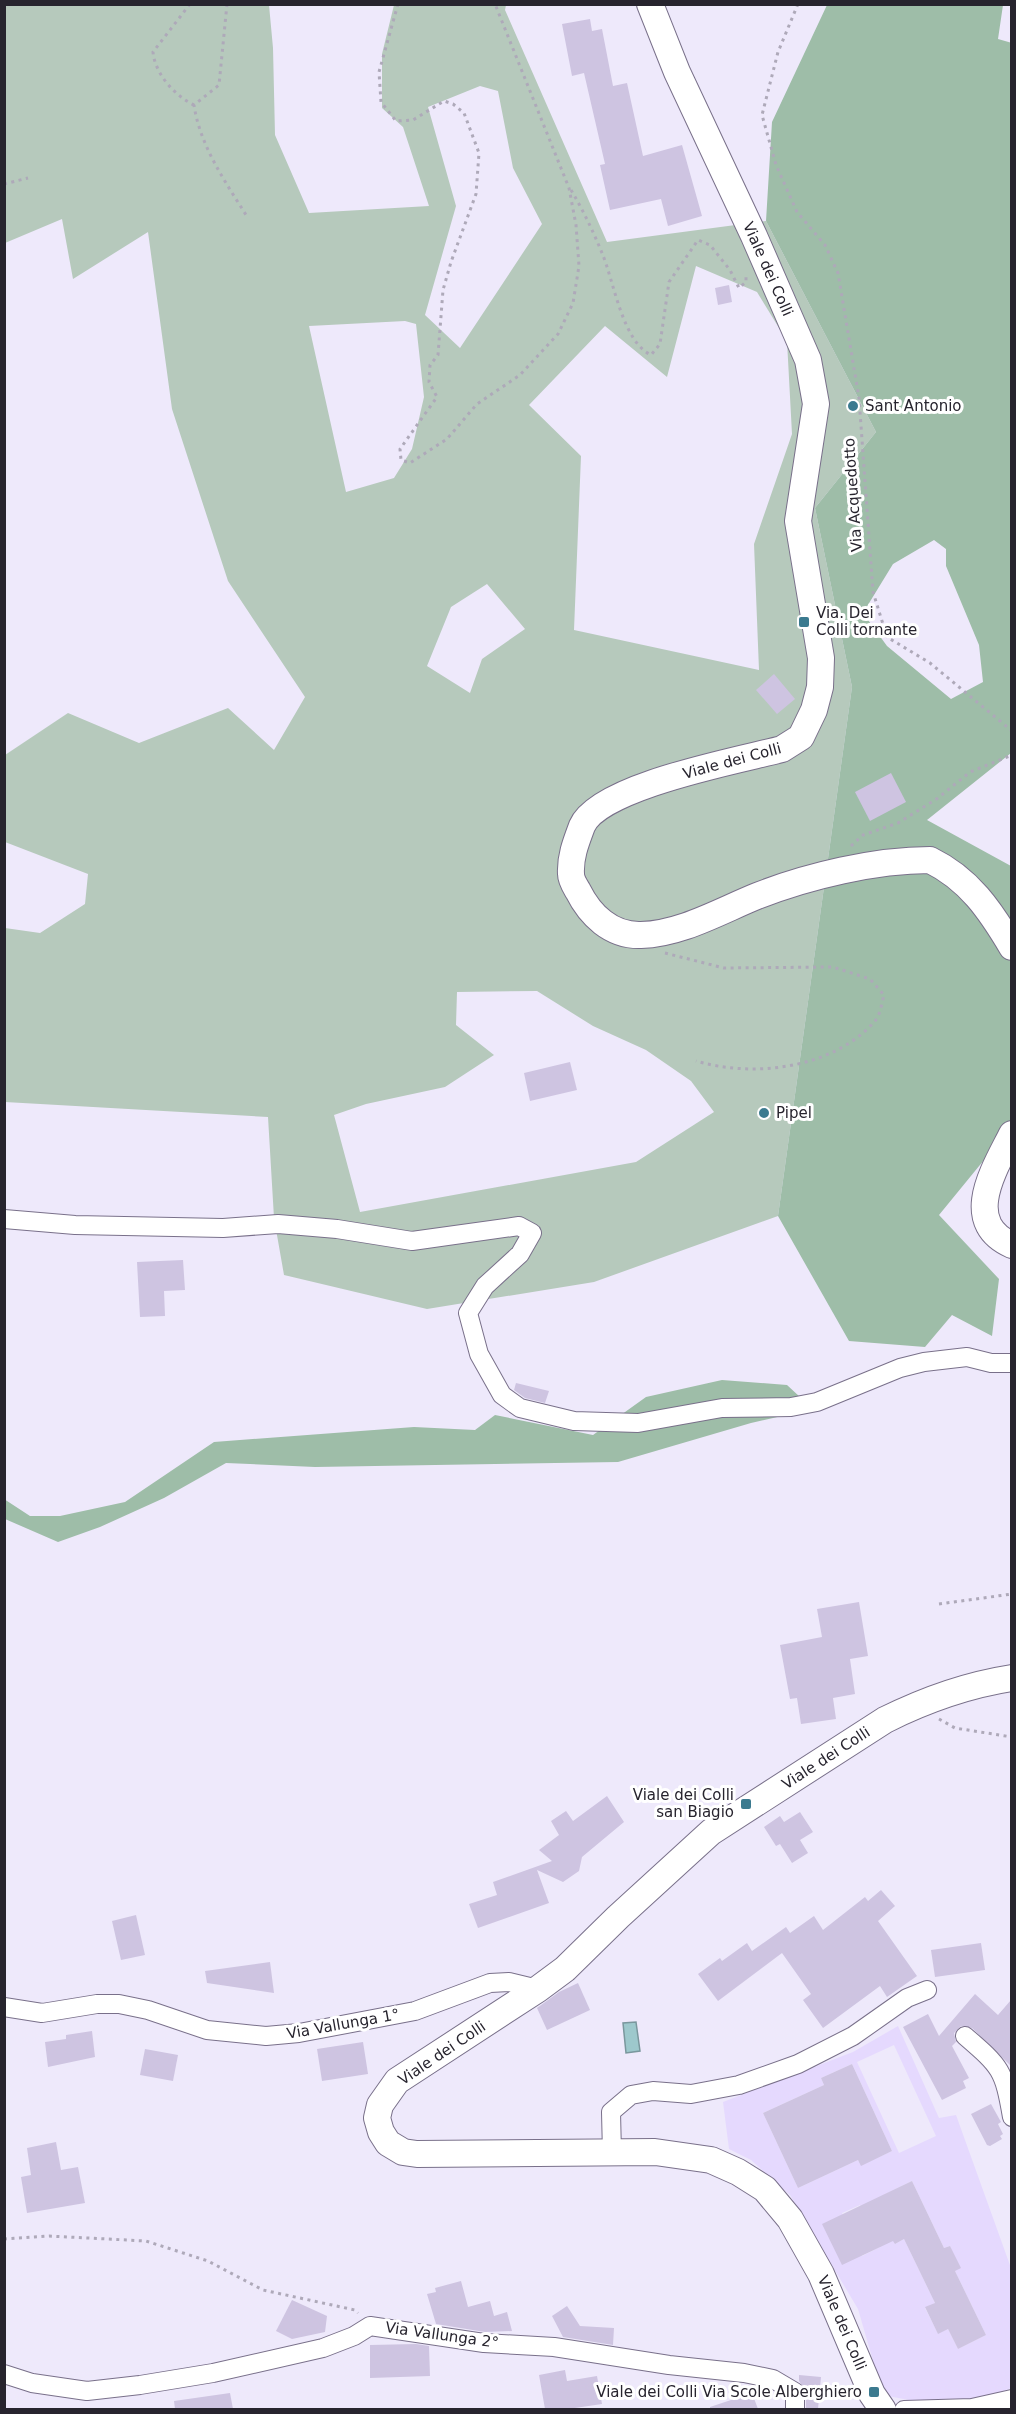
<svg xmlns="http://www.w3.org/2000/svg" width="1016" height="2414" viewBox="0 0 1016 2414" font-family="'DejaVu Sans',sans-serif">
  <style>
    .built { fill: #e5d9fe; fill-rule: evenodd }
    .green { fill: #b6c9bc; fill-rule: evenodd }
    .forest { fill: #9ebda8; fill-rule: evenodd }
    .water { fill: #9dc8cc; stroke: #7a979d; stroke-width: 1.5 }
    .building { fill: #cec4e1 }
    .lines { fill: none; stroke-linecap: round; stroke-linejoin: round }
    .street-casing { stroke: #79708a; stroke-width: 20 }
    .secondary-casing { stroke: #79708a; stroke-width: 28 }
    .path { stroke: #aea9b9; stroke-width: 3; stroke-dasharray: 3 4.5; stroke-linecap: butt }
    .street { stroke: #fff; stroke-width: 18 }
    .secondary { stroke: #fff; stroke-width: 26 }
    .poi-dot { fill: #3b7a8f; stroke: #fff; stroke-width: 2 }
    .labels { text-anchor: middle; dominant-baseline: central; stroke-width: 6; stroke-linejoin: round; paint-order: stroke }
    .street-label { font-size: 15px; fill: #27242e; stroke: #fff }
    .poi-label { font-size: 15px; fill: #27242e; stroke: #fff; text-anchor: start }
  </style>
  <rect width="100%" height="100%" fill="#eee9fb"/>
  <!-- built -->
  <path class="built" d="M 898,2026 L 939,2118 L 956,2115 L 1011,2268 L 1011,2388 L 982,2400 L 914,2401 L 883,2395 L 858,2309 L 790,2195 L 751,2160 L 729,2149 L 723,2102 L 853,2052 ZM 894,2045 L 936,2136 L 899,2153 L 857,2062 ZM 852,2064 L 892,2151 L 861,2165 L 858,2160 L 798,2188 L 763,2113 L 824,2085 L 821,2078 ZM 912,2181 L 944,2248 L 950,2246 L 955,2271 L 986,2335 L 958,2349 L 948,2329 L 938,2333 L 925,2308 L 935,2303 L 904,2239 L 895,2244 L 884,2195 ZM 860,2205 L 880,2247 L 862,2256 L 842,2213 Z"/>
  <!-- green -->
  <path class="green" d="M 5,4 L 269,5 L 273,48 L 275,135 L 309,213 L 429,206 L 403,127 L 382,108 L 382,54 L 394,5 L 506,5 L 505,10 L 607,242 L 766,221 L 876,432 L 815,508 L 852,687 L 778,1216 L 594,1282 L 427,1309 L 284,1275 L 274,1218 L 268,1117 L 5,1102 L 5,928 L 40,933 L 85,904 L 88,874 L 5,842 L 5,755 L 68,713 L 139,743 L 228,708 L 274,750 L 305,697 L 228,581 L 172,409 L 148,232 L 73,279 L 62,219 L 5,243 ZM 480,86 L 498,91 L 513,168 L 542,224 L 460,348 L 425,315 L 456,206 L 428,107 ZM 696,266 L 757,292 L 787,341 L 792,434 L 754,544 L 759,670 L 574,630 L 581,456 L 529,405 L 605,326 L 667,377 ZM 405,321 L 416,324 L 424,397 L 412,449 L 394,478 L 346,492 L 309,326 ZM 487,584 L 525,629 L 482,659 L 470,693 L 427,666 L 451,607 ZM 537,991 L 593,1026 L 646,1050 L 691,1081 L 714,1112 L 636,1162 L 360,1212 L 334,1115 L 366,1104 L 445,1087 L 494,1055 L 456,1025 L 457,992 Z"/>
  <!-- forest -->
  <g class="forest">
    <path d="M 827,5 L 1003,5 L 998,39 L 1012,43 L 1011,753 L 927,820 L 1011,866 L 1011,1127 L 939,1215 L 999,1279 L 992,1336 L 952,1315 L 925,1347 L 849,1341 L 778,1216 L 852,687 L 815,508 L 876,432 L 766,221 L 772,122 ZM 934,540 L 946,549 L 946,566 L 979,645 L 983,682 L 951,699 L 887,646 L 863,613 L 893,564 Z"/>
    <path d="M 722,1380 L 787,1385 L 813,1409 L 751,1423 L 618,1462 L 315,1467 L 226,1463 L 164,1498 L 100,1527 L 58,1542 L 5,1519 L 4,1499 L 30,1516 L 60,1516 L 125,1502 L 214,1442 L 414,1427 L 475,1430 L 495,1415 L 593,1435 L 646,1397 Z"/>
  </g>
  <!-- water -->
  <path class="water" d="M 636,2022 L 640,2051 L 626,2053 L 623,2023 Z"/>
  <!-- building -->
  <g class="building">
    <path d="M 590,19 L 592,31 L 602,29 L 613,86 L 627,83 L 643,156 L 682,145 L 702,216 L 668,226 L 661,199 L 610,210 L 600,165 L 605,164 L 584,73 L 572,76 L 562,24 Z"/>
    <path d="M 729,285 L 732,302 L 718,305 L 715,288 Z"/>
    <path d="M 774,674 L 795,699 L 777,714 L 756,690 Z"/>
    <path d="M 891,773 L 906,802 L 870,821 L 855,792 Z"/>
    <path d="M 570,1062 L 577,1090 L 530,1101 L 524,1073 Z"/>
    <path d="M 183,1260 L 185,1290 L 164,1291 L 165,1316 L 140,1317 L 137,1262 Z"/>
    <path d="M 516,1383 L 549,1391 L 545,1403 L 525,1398 L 514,1390 Z"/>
    <path d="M 859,1602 L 868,1656 L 850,1659 L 855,1694 L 833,1698 L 836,1719 L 801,1724 L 797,1698 L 790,1699 L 780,1645 L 822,1637 L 817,1609 Z"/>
    <path d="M 607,1796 L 624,1822 L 582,1857 L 579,1871 L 563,1882 L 537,1870 L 549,1903 L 478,1928 L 469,1904 L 497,1895 L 493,1882 L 552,1861 L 539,1850 L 559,1835 L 551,1821 L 566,1811 L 573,1821 Z"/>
    <path d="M 800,1812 L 813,1832 L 800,1840 L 808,1853 L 792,1863 L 780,1844 L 776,1846 L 764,1827 L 780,1816 L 784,1822 Z"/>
    <path d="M 881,1890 L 895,1906 L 878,1921 L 917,1976 L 887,1997 L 880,1986 L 823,2028 L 803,2000 L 811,1994 L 782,1953 L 718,2001 L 698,1974 L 720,1958 L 722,1961 L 747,1943 L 752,1951 L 786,1927 L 790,1933 L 814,1916 L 823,1930 L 865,1897 L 868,1901 Z"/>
    <path d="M 136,1915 L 145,1955 L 121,1960 L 112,1921 Z"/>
    <path d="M 981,1943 L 985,1970 L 935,1977 L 931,1950 Z"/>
    <path d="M 270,1962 L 274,1993 L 207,1983 L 205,1971 Z"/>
    <path d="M 578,1983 L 590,2010 L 547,2030 L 537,2008 L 559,1992 Z"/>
    <path d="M 975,1994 L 998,2015 L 1011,2000 L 1011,2066 L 972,2028 L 961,2026 L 954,2033 L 956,2042 L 952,2046 L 969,2078 L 963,2081 L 966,2088 L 942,2100 L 903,2027 L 928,2014 L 939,2036 Z"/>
    <path d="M 92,2031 L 95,2057 L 48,2067 L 45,2042 L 66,2039 L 66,2035 Z"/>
    <path d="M 363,2042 L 368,2074 L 322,2081 L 317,2049 Z"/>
    <path d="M 145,2049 L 178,2055 L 173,2081 L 140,2075 Z"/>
    <path d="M 852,2064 L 892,2151 L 861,2166 L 858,2160 L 798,2188 L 763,2113 L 824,2085 L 821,2078 Z"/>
    <path d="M 991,2104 L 1001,2122 L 998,2124 L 1003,2134 L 1000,2136 L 1002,2139 L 990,2146 L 987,2145 L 971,2114 Z"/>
    <path d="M 56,2142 L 61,2170 L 78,2167 L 85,2203 L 27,2213 L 21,2177 L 31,2175 L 27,2148 Z"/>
    <path d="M 912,2181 L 944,2248 L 950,2246 L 961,2268 L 955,2271 L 986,2335 L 958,2349 L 948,2329 L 938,2334 L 925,2307 L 935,2303 L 904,2239 L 895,2244 L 893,2241 L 842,2265 L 822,2224 Z"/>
    <path d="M 461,2281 L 468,2307 L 490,2301 L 494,2316 L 507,2312 L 512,2331 L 485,2332 L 436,2324 L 427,2294 L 436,2292 L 435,2288 Z"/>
    <path d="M 292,2300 L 327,2316 L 325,2332 L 292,2339 L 276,2331 Z"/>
    <path d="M 567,2306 L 580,2326 L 614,2328 L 613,2345 L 563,2337 L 552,2316 Z"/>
    <path d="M 416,2344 L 429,2346 L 430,2376 L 370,2378 L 370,2345 Z"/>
    <path d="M 565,2370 L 567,2381 L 597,2376 L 602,2404 L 568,2409 L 545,2409 L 539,2375 Z"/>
    <path d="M 799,2375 L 821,2377 L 818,2409 L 806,2409 L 806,2391 L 799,2381 Z"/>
    <path d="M 230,2393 L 233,2409 L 175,2409 L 174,2401 Z"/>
    <path d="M 752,2393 L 758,2409 L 710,2409 L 710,2407 Z"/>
  </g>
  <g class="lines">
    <!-- street casing -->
    <g class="street-casing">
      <g id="street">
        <path d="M 4,1219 L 75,1225 L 223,1228 L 278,1224 L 337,1229 L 412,1241 L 519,1226 L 532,1233 L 520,1254 L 485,1286 L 468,1313 L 479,1354 L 502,1395 L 520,1408 L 574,1421 L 638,1423 L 722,1408 L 791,1407 L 817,1402 L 900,1368 L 924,1362 L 967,1357 L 991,1363 L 1012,1363"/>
        <path d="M 4,2007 L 42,2013 L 97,2004 L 119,2004 L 148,2010 L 207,2030 L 266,2036 L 299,2033 L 415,2011 L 490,1983 L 509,1982 L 538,1989"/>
        <path d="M 965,2036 C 1001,2067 1004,2070 1012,2117"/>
        <path d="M 612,2153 L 611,2112 L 631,2095 L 653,2091 L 691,2094 L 739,2085 L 798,2064 L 853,2036 L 907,1998 L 927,1990"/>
        <path d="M 4,2374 L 32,2383 L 87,2391 L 140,2385 L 213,2373 L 323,2348 L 354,2336 L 370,2326 L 484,2343 L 554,2347 L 669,2365 L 744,2373 L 773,2379 L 795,2392 L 795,2410"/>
        <path d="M 904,2410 L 972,2408 L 1012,2399"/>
      </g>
    </g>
    <!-- secondary casing -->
    <g class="secondary-casing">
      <g id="secondary">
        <path d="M 650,4 L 677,72 L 754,236 L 808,360 L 816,404 L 798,521 L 821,658 L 820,687 L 814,710 L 801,737 L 782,749 C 740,760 599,786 582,826 C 576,842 570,857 571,874 C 571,880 575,886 578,891 C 590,915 611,936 641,935 C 681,934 720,911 757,896 C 808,876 875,860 930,860 C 969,879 990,910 1012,947"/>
        <path d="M 1012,1134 C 995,1168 960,1222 1012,1245"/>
        <path d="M 883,2410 L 872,2394 L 821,2274 L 790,2219 L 765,2189 L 738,2172 L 711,2160 L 655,2152 L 417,2154 L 403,2152 L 388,2143 L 381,2132 L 377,2118 L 380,2105 L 397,2081 L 538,1989 L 565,1969 L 618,1917 L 711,1832 L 885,1720 C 925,1700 967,1685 1012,1678"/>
      </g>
    </g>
    <!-- path -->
    <g class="path">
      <path d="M 190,4 L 153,52 C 155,74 175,96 194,105"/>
      <path d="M 227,4 L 219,85 L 194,105 C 200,146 226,183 248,218"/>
      <path d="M 398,4 L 379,72 L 381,102 L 396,121 L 413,120 L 444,101 L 453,104 L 464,113 L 479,153 L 476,194 L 451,262 L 443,290 L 438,355 L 430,365 L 429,382 L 437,397 L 400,449 L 401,460 L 410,463 L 447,439 L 477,404 L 520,375 L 558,334 L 573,303 L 579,266 L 576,225 L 569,188 L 495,4"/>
      <path d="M 798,4 L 778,52 L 762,115 L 776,165 L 797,212 L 825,245 L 838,273 L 859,398 L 873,592 L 887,637 L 930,663 L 1012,731"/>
      <path d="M 4,184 L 28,178"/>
      <path d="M 571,190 C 583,210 593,231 602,253 C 614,281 622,341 651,355 L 660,344 L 669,282 L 698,240 L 710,245 L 730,270 L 739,288 L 746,282 L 746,274"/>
      <path d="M 851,846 L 863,835 L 898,823 L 938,798 L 970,772 L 1012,755"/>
      <path d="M 665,953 L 724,968 L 833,967 L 870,979 L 884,995 C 882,1003 880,1015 875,1021 C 833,1069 753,1078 696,1061"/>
      <path d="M 939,1604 L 1012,1594"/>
      <path d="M 939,1719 L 955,1728 L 1012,1737"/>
      <path d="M 4,2239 L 49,2236 L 146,2241 L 208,2261 L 263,2290 L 355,2310 L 358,2313"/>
    </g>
    <!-- street -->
    <use href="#street" class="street"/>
    <!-- secondary -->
    <use href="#secondary" class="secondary"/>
  </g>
  <!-- markers -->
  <g class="poi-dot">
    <circle cx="853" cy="406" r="6"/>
    <rect x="798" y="616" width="12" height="12" rx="3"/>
    <circle cx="764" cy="1113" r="6"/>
    <rect x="740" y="1798" width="12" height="12" rx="3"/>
    <rect x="868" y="2386" width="12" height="12" rx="3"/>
  </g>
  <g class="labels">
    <!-- street labels -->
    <g class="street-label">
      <text transform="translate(768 269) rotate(66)">Viale dei Colli</text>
      <text transform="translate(853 495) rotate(-94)">Via Acquedotto</text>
      <text transform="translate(732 761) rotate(-15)">Viale dei Colli</text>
      <text transform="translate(826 1758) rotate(-33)">Viale dei Colli</text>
      <text transform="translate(343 2024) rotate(-10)">Via Vallunga 1°</text>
      <text transform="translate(442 2053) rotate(-34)">Viale dei Colli</text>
      <text transform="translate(842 2323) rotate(67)">Viale dei Colli</text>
      <text transform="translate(442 2335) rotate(8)">Via Vallunga 2°</text>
    </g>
    <!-- poi labels -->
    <g class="poi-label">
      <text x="865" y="406">Sant Antonio</text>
      <text x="816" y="613">Via. Dei<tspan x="816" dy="17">Colli tornante</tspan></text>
      <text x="776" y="1113">Pipel</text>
      <text x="734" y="1795" text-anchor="end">Viale dei Colli<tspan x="734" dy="17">san Biagio</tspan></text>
      <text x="862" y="2392" text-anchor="end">Viale dei Colli Via Scole Alberghiero</text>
    </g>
  </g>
  <!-- border -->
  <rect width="1016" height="2414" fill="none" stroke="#27242e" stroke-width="12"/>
</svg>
